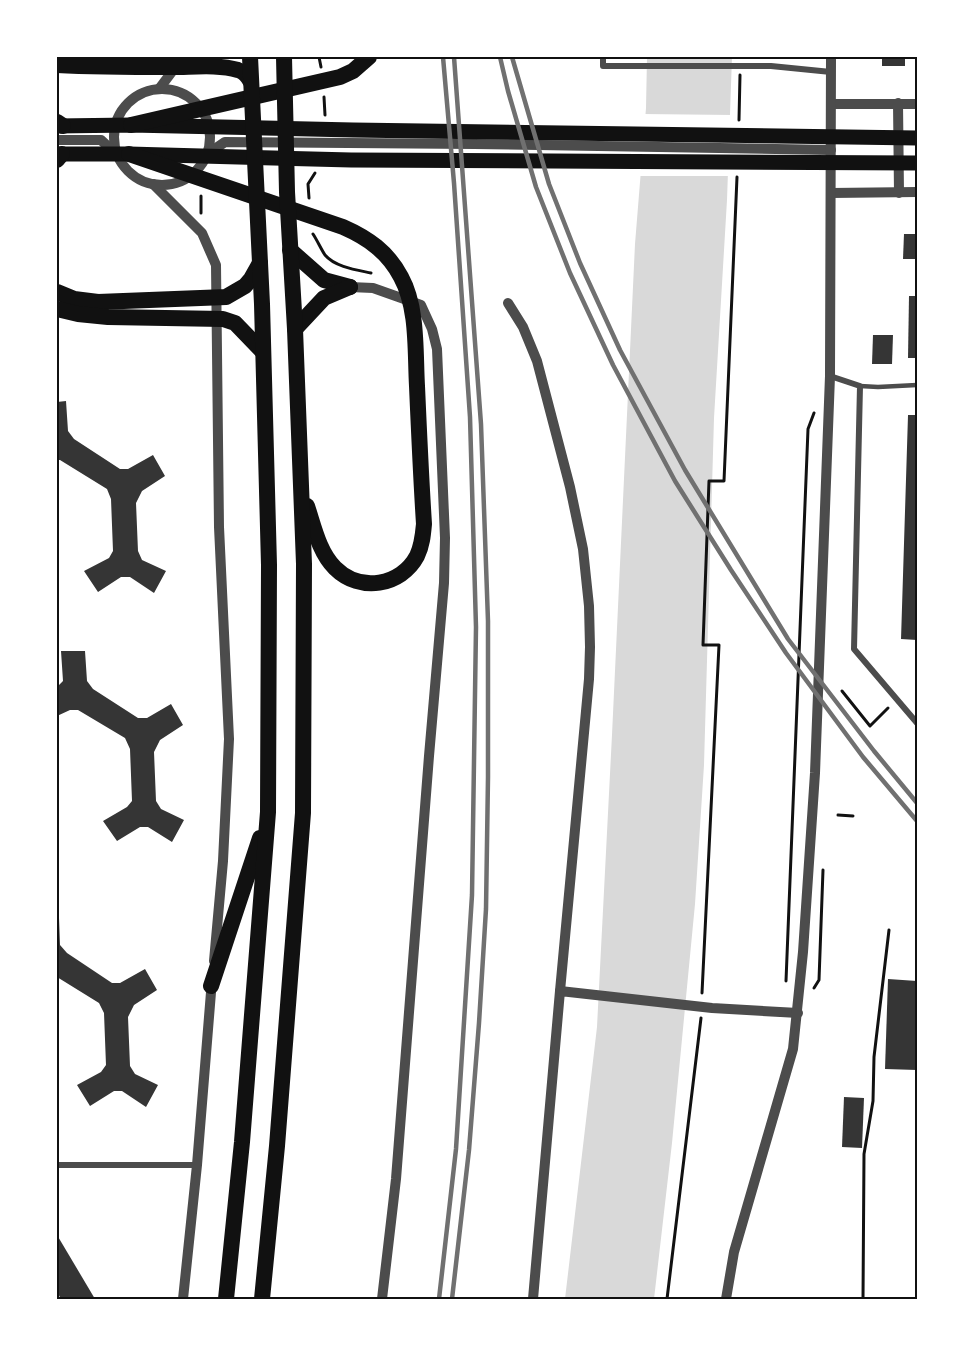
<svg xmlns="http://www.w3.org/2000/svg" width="974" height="1356" viewBox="0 0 974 1356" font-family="'PT Serif',serif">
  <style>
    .water { fill: #d9d9d9 }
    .pier { fill: #fff }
    .building { fill: #353535 }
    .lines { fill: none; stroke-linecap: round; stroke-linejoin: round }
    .path { stroke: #111; stroke-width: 3 }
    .service { stroke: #4c4c4c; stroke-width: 4.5 }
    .minor { stroke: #4c4c4c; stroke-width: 6 }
    .tertiary { stroke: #4c4c4c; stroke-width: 10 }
    .primary { stroke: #111; stroke-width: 15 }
    .trunk { stroke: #111; stroke-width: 16 }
    .rail { stroke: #707070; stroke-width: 4.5 }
    .neatline { fill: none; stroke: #111; stroke-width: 2 }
  </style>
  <rect width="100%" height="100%" fill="#fff"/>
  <!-- water -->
  <path class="water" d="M 647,57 L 732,57 L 727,200 L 714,418 L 704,765 L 695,904 L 672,1143 L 654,1299 L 565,1299 L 597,1027 L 612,735 L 635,244 L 646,108 Z"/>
  <!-- pier -->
  <path class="pier" d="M 642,114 L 733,115 L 731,176 L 637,176 Z"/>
  <!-- building -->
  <g class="building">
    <rect x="882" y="57" width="23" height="9"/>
    <path d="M 904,234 L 917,234 L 917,259 L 903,259 Z"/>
    <path d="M 909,296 L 917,296 L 917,358 L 908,358 Z"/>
    <path d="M 873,335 L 893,335 L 892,364 L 872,364 Z"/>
    <path d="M 66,401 L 68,431 L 74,439 L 120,469 L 128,469 L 153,455 L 165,476 L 142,491 L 136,503 L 138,551 L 142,560 L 166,571 L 154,593 L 130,577 L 121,577 L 98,592 L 84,571 L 109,558 L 113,551 L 111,499 L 107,489 L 60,460 L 57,460 L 57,402 Z"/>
    <path d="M 908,415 L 917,415 L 917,640 L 901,639 Z"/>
    <path d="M 61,651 L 85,651 L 87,681 L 93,689 L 138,718 L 147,718 L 171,704 L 183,725 L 160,740 L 154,752 L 156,801 L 161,809 L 184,820 L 172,842 L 148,827 L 140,827 L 117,841 L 103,821 L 127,807 L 132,801 L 130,749 L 125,738 L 78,710 L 70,710 L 57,716 L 57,687 L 63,681 Z"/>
    <path d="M 59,918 L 60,945 L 67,953 L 112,983 L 120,983 L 145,969 L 157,990 L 134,1005 L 128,1017 L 130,1066 L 135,1074 L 158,1085 L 146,1107 L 122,1091 L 114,1091 L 90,1106 L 77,1085 L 101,1072 L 106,1065 L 104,1013 L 99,1003 L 57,977 L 57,919 Z"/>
    <path d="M 888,979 L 917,981 L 917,1070 L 885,1069 Z"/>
    <path d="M 844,1097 L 864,1098 L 862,1148 L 842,1147 Z"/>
    <path d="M 57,1235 L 95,1299 L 61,1299 L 57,1292 Z"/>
  </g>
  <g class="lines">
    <!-- path -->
    <g class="path">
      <path d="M 319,57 L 321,67"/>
      <path d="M 324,97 L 325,115"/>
      <path d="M 739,120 L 740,75"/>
      <path d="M 201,196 L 201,213"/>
      <path d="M 309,198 L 308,184 L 315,173"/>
      <path d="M 313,234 C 317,240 321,249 325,255 C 335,267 357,270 371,273"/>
      <path d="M 842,691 L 870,726 L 888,708"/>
      <path d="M 838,815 L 853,816"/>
      <path d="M 786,981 L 808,429 L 814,413"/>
      <path d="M 814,988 L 819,980 L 823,870"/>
      <path d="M 702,993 L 719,645 L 703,645 L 709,481 L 724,481 L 737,177"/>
      <path d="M 667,1299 L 701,1018"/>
      <path d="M 863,1299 L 864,1154 L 873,1101 L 874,1057 L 889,930"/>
    </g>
    <!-- service -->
    <path class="service" d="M 860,386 L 878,387 L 917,385"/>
    <!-- minor -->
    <g class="minor">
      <path d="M 603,57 L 603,66 L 771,66 L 831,72"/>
      <path d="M 830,376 L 860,386 L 854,649 L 917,723"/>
      <path d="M 57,1165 L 197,1165"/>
    </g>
    <!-- tertiary -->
    <g class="tertiary">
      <path d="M 159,89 L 183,57"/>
      <circle cx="162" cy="137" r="48"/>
      <path d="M 898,103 L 899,193"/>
      <path d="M 831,104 L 917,104"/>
      <path d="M 57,140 L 101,140 L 117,155"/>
      <path d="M 206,155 L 225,142 L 474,144 L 831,150"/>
      <path d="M 153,184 L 202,233 L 216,265 L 219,527 L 229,739 L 223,861 L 214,961"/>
      <path d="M 831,193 L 917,192"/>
      <path d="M 350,287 L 373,288 L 421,305 L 432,329 L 437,349 L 445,538 L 444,583 L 429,756 L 396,1179 L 382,1299"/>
      <path d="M 508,303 L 523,327 L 537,361 L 570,487 L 583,549 L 589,606 L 590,647 L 589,679 L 560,991"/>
      <path d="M 183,1299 L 197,1165 L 212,980"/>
      <path d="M 533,1299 L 560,991 L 712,1008 L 798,1013"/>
      <path d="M 726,1299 L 734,1252 L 793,1049 L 803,952 L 815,773 L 830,376 L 831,57"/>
    </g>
    <!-- primary -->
    <g class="primary">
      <path d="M 57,126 L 131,125 L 353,130 L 917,138"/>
      <path d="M 57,154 L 129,154 L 351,160 L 917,163"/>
    </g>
    <!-- trunk -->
    <g class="trunk">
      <path d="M 57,65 C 96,67 134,67 173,67 C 193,67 218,64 238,70 C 244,72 247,75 251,82"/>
      <path d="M 57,122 L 63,126"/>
      <path d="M 131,125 L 340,77 L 353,71 L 369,57"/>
      <path d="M 129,154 L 343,227 C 368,238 388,252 401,277 C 418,308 415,351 417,386 C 419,432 421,478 424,524 C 423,535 422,546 417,556 C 401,586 360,593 335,568 C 319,552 314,527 307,506"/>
      <path d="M 57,160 L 62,154"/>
      <path d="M 290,250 L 324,280 L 350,287"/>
      <path d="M 57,292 L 74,299 L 98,302 L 226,297 L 245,286 L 251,279 L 260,263"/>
      <path d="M 57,309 L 78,314 L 108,317 L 223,319 L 235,323 L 263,352"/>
      <path d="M 295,329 L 324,298 L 350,287"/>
      <path d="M 211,986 L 260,838"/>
      <path d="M 226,1299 L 242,1142 L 268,812 L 269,565 L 262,304 L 250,57"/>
      <path d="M 262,1299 L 277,1146 L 303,813 L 304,564 L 295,329 L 287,192 L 284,57"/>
    </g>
    <!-- rail -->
    <g class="rail">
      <path d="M 500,57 L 508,91 L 536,187 L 570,273 L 613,365 L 675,481 L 731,570 L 786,653 L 863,757 L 917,821"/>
      <path d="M 512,57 L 549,184 L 580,263 L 620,350 L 685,470 L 788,639 L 874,751 L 917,803"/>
      <path d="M 439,1299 L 456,1149 L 472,895 L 476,627 L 470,417 L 454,183 L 443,57"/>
      <path d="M 452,1299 L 469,1150 L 479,1023 L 486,909 L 488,777 L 488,621 L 481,424 L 454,57"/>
    </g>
  </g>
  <!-- border -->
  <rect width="974" height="1356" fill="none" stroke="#ffffff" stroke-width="117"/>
  <rect x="58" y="58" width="858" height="1240" class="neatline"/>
</svg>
